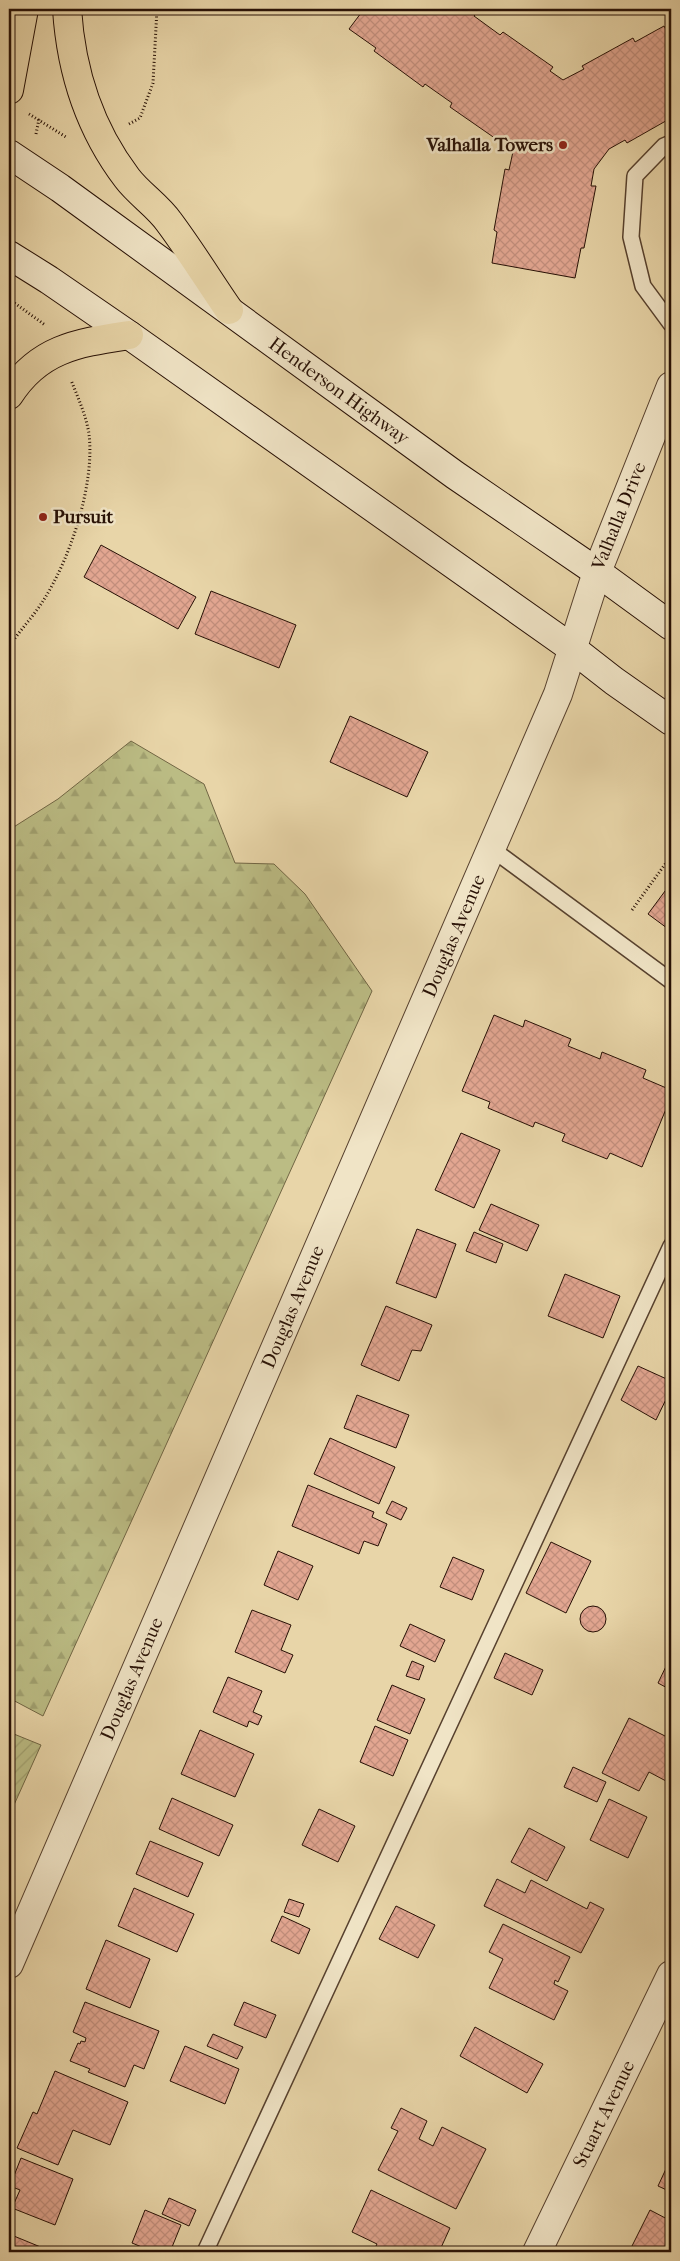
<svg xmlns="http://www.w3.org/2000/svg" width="680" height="2261" viewBox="0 0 680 2261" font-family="'IM FELL French Canon',serif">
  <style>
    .forest { fill: url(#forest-firs); stroke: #716644 }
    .garden { fill: url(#garden-furrows); stroke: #716644 }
    .building { fill: url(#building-cross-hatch); stroke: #271005 }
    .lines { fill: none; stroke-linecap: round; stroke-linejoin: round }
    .service-casing { stroke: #57412e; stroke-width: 18 }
    .minor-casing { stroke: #57412e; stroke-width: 30 }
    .secondary-casing { stroke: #271005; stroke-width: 30 }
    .primary-casing { stroke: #271005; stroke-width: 30 }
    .path { stroke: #271005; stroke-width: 3; stroke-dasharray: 1 2.5; stroke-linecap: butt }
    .service { stroke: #f0e4c6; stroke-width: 15 }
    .minor { stroke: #f0e4c6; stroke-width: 28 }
    .secondary { stroke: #f0e4c6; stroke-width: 28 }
    .primary { stroke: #e8d5a8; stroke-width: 28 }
    .poi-dot { fill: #8f2418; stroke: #f0e4c6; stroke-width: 2 }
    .labels { text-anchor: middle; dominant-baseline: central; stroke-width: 5; stroke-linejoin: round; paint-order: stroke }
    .poi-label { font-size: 19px; font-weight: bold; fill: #271005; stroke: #f0e4c6; text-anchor: end }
    .street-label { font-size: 19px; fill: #271005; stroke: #f0e4c6 }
  </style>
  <defs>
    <pattern id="forest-firs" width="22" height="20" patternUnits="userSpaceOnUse" patternTransform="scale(1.25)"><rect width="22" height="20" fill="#bbbc84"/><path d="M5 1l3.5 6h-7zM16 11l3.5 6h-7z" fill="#a1a170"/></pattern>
    <pattern id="garden-furrows" width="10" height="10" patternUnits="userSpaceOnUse" patternTransform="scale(1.25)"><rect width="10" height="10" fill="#bbbc84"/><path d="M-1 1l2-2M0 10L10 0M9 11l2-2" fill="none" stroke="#a1a170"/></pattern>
    <pattern id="building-cross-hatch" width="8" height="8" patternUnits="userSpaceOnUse" patternTransform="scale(1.25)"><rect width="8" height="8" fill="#e2a691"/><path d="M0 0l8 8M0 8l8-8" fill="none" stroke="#c28e7c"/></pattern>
  </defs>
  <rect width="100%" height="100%" fill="#e8d5a8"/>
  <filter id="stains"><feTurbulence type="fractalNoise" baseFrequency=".004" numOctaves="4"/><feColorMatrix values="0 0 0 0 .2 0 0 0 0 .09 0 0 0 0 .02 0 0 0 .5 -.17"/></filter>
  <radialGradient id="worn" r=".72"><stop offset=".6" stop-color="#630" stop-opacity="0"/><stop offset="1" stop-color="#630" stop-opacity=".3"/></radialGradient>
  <!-- forest -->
  <path class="forest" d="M 131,741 L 204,784 L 235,863 L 274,864 L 305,894 L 372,991 L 43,1716 L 9,1698 L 9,830 L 58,799 Z"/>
  <!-- garden -->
  <path class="garden" d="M 9,1732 L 41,1745 L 9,1816 Z"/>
  <!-- building -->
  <g class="building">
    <path d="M 364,9 L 471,9 L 477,13 L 474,16 L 500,35 L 503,32 L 553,67 L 550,71 L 563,80 L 584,69 L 582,66 L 633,38 L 635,42 L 664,26 L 671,39 L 671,118 L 627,143 L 625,140 L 609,149 L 594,169 L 591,186 L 596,186 L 584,248 L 581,248 L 575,278 L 492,263 L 497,232 L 494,230 L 505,169 L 509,170 L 514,147 L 501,138 L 499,141 L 450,107 L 452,103 L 425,84 L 423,87 L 374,51 L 376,48 L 349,29 Z"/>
    <path d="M 101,545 L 196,597 L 178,629 L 84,577 Z"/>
    <path d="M 211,591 L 296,625 L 279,668 L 195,634 Z"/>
    <path d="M 350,716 L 428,752 L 407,797 L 330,762 Z"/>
    <path d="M 671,883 L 671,931 L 648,914 Z"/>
    <path d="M 494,1015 L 523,1027 L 525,1020 L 571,1039 L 568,1046 L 600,1059 L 602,1052 L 646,1070 L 643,1078 L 671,1090 L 671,1097 L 642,1167 L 610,1153 L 607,1159 L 562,1141 L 565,1134 L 535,1122 L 533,1127 L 488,1108 L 490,1102 L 462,1091 Z"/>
    <path d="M 461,1133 L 500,1150 L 474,1208 L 435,1190 Z"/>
    <path d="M 491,1204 L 539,1225 L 527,1251 L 479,1230 Z"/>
    <path d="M 417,1229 L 456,1244 L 436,1298 L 396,1283 Z"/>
    <path d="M 474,1232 L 503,1244 L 496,1263 L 466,1251 Z"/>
    <path d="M 565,1274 L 620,1296 L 603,1338 L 548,1316 Z"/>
    <path d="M 386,1306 L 432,1325 L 421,1351 L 412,1350 L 399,1381 L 361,1365 Z"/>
    <path d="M 638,1366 L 671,1381 L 671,1389 L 656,1420 L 621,1400 Z"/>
    <path d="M 357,1395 L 409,1415 L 396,1448 L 344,1428 Z"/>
    <path d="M 330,1438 L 395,1467 L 379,1504 L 314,1474 Z"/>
    <path d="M 308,1485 L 374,1512 L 372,1517 L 387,1524 L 378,1546 L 364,1541 L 359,1554 L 292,1526 Z"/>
    <path d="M 392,1501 L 407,1508 L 401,1520 L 386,1513 Z"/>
    <path d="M 551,1542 L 591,1561 L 566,1613 L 526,1593 Z"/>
    <path d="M 278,1551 L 313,1566 L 298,1600 L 264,1585 Z"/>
    <path d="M 453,1557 L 484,1570 L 472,1600 L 440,1587 Z"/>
    <circle cx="593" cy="1619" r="13"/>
    <path d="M 252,1610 L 291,1625 L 281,1650 L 293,1655 L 285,1673 L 235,1652 Z"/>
    <path d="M 410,1624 L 445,1640 L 435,1662 L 400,1646 Z"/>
    <path d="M 505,1653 L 543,1670 L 532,1695 L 494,1678 Z"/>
    <path d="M 671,1656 L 671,1690 L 658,1683 Z"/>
    <path d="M 412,1661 L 424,1666 L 419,1680 L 406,1676 Z"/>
    <path d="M 228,1677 L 262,1691 L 253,1712 L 262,1716 L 258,1725 L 249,1721 L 247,1727 L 213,1712 Z"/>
    <path d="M 392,1685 L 425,1699 L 410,1734 L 377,1720 Z"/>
    <path d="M 629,1718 L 671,1739 L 671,1771 L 666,1781 L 649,1772 L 639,1791 L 602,1773 Z"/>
    <path d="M 375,1726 L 408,1740 L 393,1776 L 360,1762 Z"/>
    <path d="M 200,1730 L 254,1754 L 235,1797 L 181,1774 Z"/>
    <path d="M 573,1767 L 606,1782 L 597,1802 L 564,1787 Z"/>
    <path d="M 172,1798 L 233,1825 L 219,1856 L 159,1829 Z"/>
    <path d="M 609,1799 L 647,1817 L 628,1858 L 590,1840 Z"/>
    <path d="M 319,1809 L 355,1826 L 338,1862 L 302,1845 Z"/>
    <path d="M 529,1828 L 565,1847 L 547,1881 L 511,1862 Z"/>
    <path d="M 150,1841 L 203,1863 L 188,1897 L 136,1874 Z"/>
    <path d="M 497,1879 L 525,1893 L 531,1880 L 587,1909 L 590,1902 L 604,1909 L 581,1953 L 484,1906 Z"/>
    <path d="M 134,1888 L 194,1914 L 177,1952 L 118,1926 Z"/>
    <path d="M 289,1899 L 304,1904 L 299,1917 L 284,1912 Z"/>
    <path d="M 396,1906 L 435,1925 L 418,1958 L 379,1939 Z"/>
    <path d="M 282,1916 L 310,1929 L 299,1954 L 271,1941 Z"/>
    <path d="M 503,1924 L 570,1957 L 558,1982 L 555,1980 L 554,1984 L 568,1991 L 554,2020 L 489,1988 L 503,1959 L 489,1952 Z"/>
    <path d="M 106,1940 L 150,1959 L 130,2008 L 86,1989 Z"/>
    <path d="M 85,2002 L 159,2031 L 144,2069 L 134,2065 L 125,2087 L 88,2072 L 90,2069 L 70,2061 L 78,2043 L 80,2044 L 81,2041 L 85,2042 L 86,2038 L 73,2032 Z"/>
    <path d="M 244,2002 L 276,2015 L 266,2038 L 234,2025 Z"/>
    <path d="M 475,2027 L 543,2064 L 527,2093 L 460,2056 Z"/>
    <path d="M 213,2034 L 243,2047 L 237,2059 L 207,2046 Z"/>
    <path d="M 185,2046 L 239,2069 L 225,2104 L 170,2081 Z"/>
    <path d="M 55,2071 L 128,2102 L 110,2145 L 73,2130 L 58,2165 L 17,2148 L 33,2112 L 37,2114 Z"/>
    <path d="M 401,2108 L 427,2121 L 419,2139 L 433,2146 L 442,2127 L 486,2149 L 456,2209 L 378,2170 L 398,2131 L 391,2128 Z"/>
    <path d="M 21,2158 L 73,2179 L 55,2225 L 12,2208 L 20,2190 L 10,2186 Z"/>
    <path d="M 671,2158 L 671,2192 L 658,2186 Z"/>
    <path d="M 371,2190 L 450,2228 L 439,2252 L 373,2252 L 377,2244 L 352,2232 Z"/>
    <path d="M 169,2198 L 196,2210 L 189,2226 L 162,2214 Z"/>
    <path d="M 145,2210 L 181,2225 L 170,2252 L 154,2252 L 132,2243 Z"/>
    <path d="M 650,2210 L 671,2221 L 671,2252 L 629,2252 Z"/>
    <path d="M 9,2234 L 43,2248 L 41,2252 L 9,2252 Z"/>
  </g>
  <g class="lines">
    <!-- service casing -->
    <g class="service-casing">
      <g id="service">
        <path d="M 671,143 L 664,146 L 635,176 L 631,237 L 643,286 L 671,324"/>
        <path d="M 492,849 L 671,981"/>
        <path d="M 205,2252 L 671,1246"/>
      </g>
    </g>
    <!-- minor casing -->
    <g class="minor-casing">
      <g id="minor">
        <path d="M 9,1964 L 558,694 L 597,572 L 671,386"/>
        <path d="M 537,2252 L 671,1975"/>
      </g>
    </g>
    <!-- secondary casing -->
    <g class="secondary-casing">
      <g id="secondary">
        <path d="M 9,154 L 60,188 L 455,475 L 597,572 L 671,626"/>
        <path d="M 9,255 L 49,280 L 129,335 L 573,649 L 614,681 L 671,721"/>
      </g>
    </g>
    <!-- primary casing -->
    <g class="primary-casing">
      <g id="primary">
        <path d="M 67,9 C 71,71 89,128 127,178 C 139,194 158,206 169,222 C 190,250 209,281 229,310"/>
        <path d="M 9,90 L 24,9"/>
        <path d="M 9,395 C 39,348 78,343 129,335"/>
      </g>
    </g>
    <!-- path -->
    <g class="path">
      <path d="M 29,114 L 66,137"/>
      <path d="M 129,124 L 140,118 L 153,83 L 157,9"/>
      <path d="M 36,134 L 39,119"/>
      <path d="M 9,299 L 45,325"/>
      <path d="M 9,647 C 19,631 33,617 43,601 C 70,559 95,485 89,434 C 86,415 78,398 71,380"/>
      <path d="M 632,910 L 671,856"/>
    </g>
    <!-- service -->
    <use href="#service" class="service"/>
    <!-- minor -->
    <use href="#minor" class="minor"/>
    <!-- secondary -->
    <use href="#secondary" class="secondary"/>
    <!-- primary -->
    <use href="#primary" class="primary"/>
  </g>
  <!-- markers -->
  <g class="poi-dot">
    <circle cx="563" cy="145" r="5"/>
    <circle cx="43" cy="517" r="5"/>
  </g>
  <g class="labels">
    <!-- poi labels -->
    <g class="poi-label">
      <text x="553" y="145">Valhalla Towers</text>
      <text x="53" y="517" text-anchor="start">Pursuit</text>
    </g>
    <!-- street labels -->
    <g class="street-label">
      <text transform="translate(339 391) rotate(36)">Henderson Highway</text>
      <text transform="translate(619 516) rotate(-68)">Valhalla Drive</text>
      <text transform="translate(454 936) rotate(-67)">Douglas Avenue</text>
      <text transform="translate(293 1307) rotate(-67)">Douglas Avenue</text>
      <text transform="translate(132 1679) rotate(-67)">Douglas Avenue</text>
      <text transform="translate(604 2114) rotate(-64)">Stuart Avenue</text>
    </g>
  </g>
  <!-- margin -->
  <rect width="680" height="2261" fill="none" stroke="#e8d5a8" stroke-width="30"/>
  <rect x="10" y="10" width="660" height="2241" fill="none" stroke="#271005" stroke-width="2.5"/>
  <rect x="15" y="15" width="650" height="2231" fill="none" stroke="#271005"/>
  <rect width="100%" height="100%" filter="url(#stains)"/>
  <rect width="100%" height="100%" fill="url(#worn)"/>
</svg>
